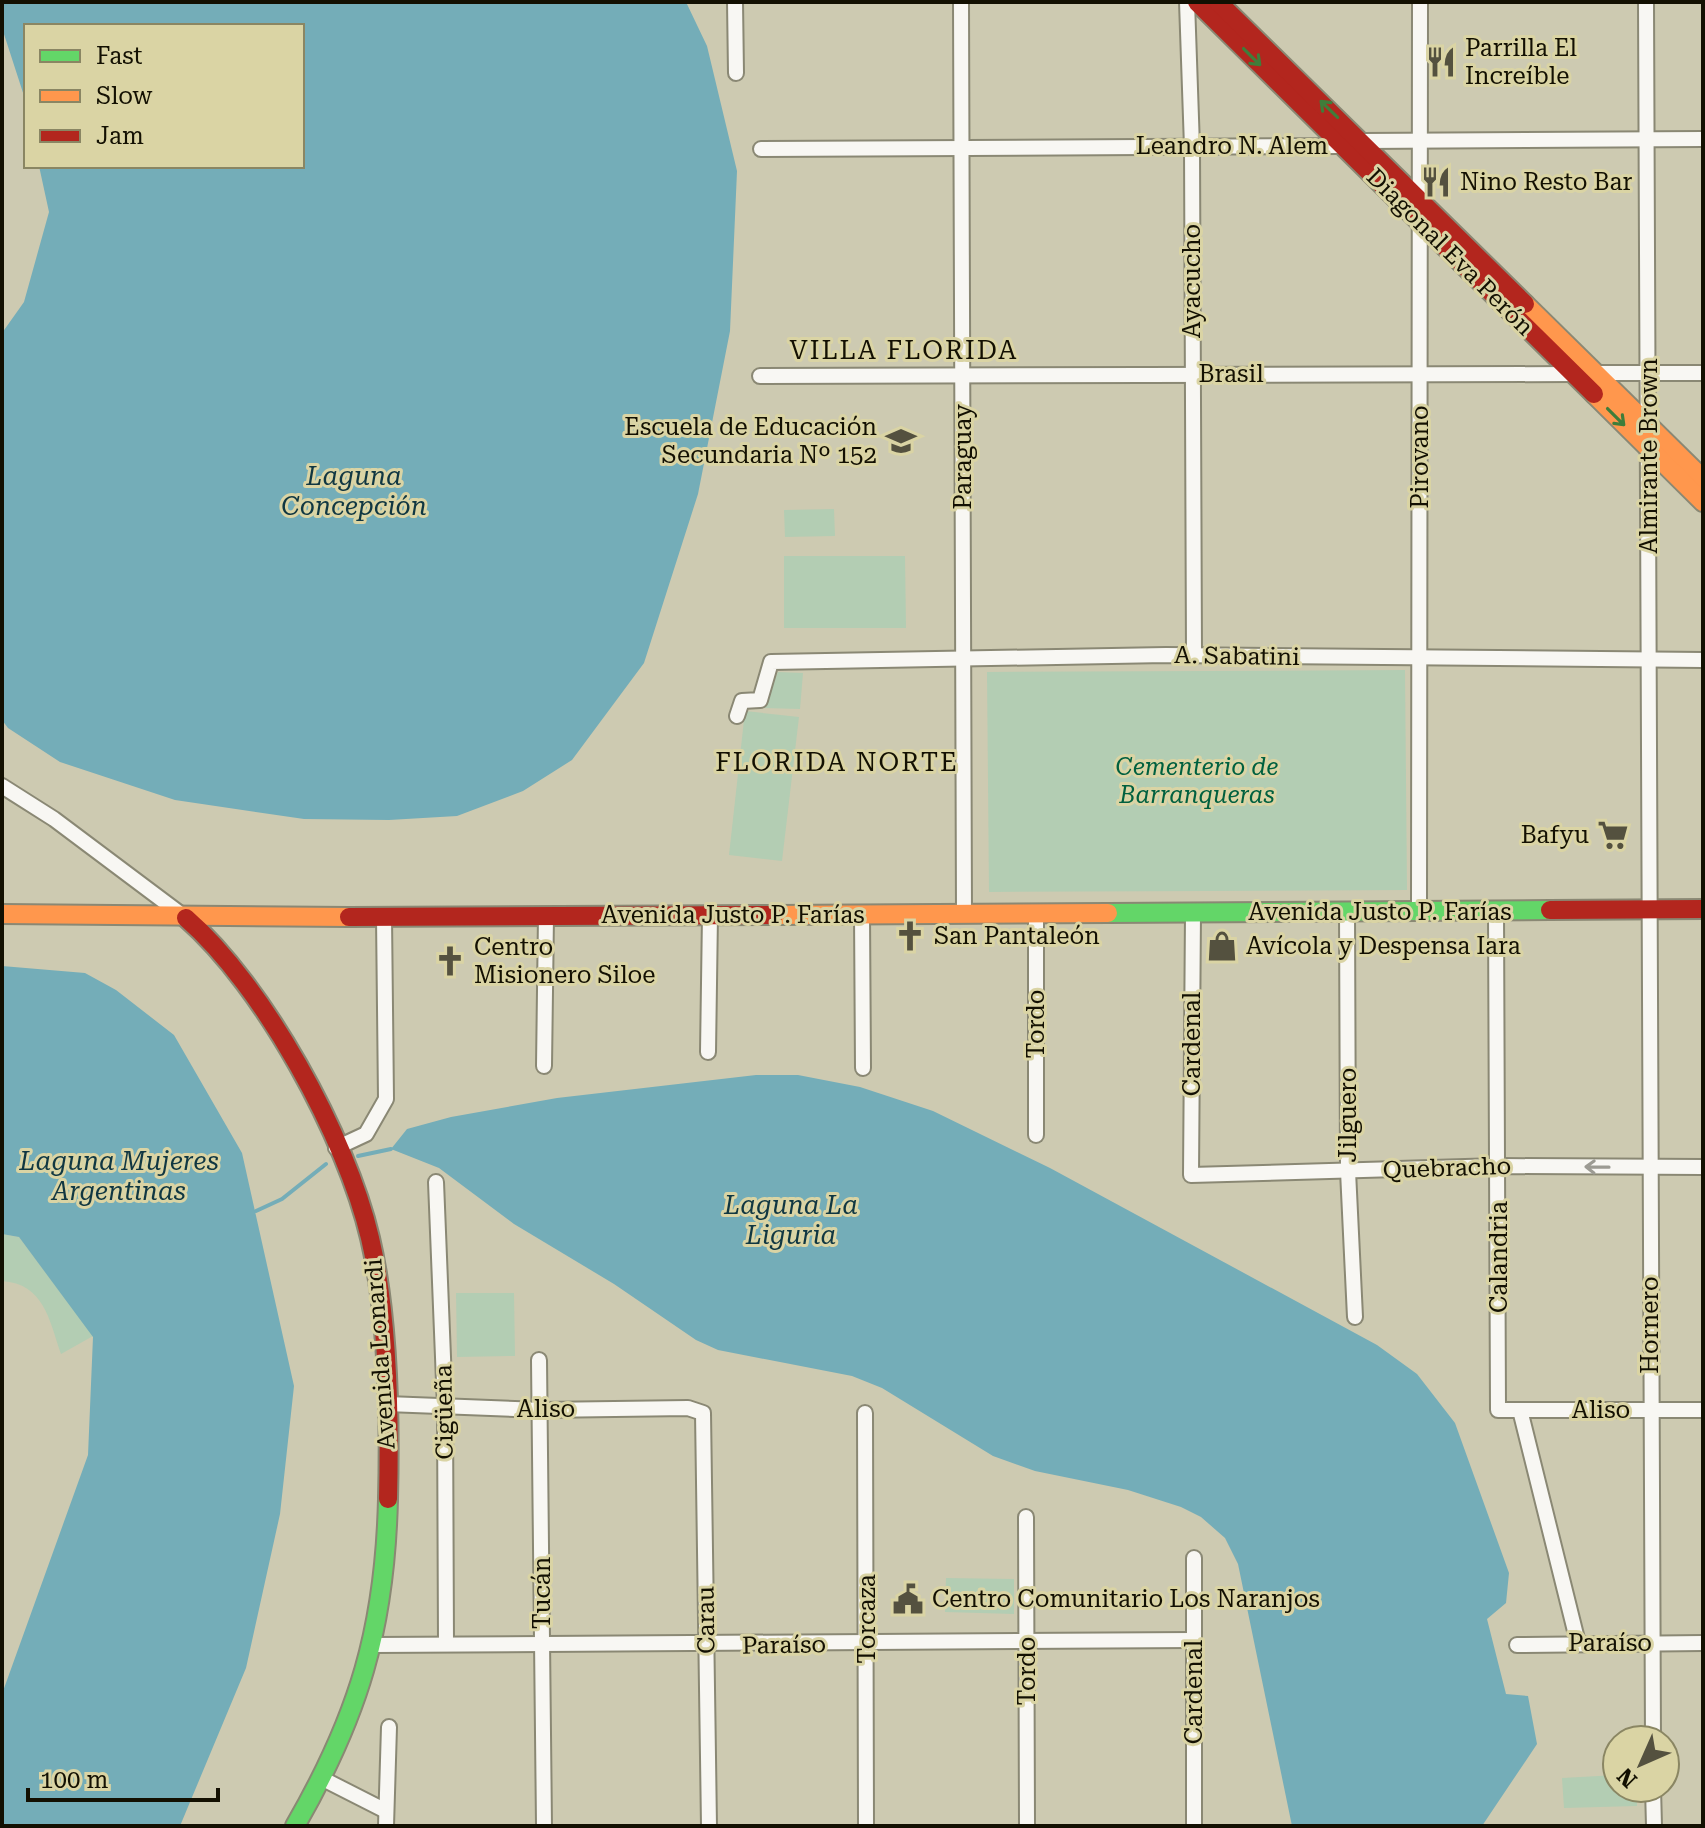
<svg xmlns="http://www.w3.org/2000/svg" width="1705" height="1828" viewBox="0 0 1705 1828" font-family="'Roboto Serif',serif">
  <style>
    .green { fill: #b3cdb3 }
    .water { fill: #74adb8 }
    .lines { fill: none; stroke-linecap: round; stroke-linejoin: round }
    .stream { stroke: #74adb8; stroke-width: 4 }
    .street-casing { stroke: #8a8874; stroke-width: 18 }
    .fast-casing { stroke: #8a8874; stroke-width: 22 }
    .slow-casing { stroke: #8a8874; stroke-width: 22 }
    .jam-casing { stroke: #8a8874; stroke-width: 22 }
    .street { stroke: #f8f7f3; stroke-width: 14 }
    .fast { stroke: #63d668; stroke-width: 18 }
    .slow { stroke: #ff974d; stroke-width: 18 }
    .jam { stroke: #b3261e; stroke-width: 18 }
    .oneway { stroke: #3f7d3a }
    .oneway2 { stroke: #9c9b93 }
    .labels { text-anchor: middle; dominant-baseline: central; stroke-width: 6; stroke-linejoin: round; paint-order: stroke }
    .poi-label { font-size: 24px; fill: #131002; stroke: #dad4a4; text-anchor: start }
    .street-label { font-size: 24px; fill: #131002; stroke: #dad4a4 }
    .park-label { font-size: 24px; font-style: italic; fill: #00603f; stroke: #dad4a4 }
    .neighbourhood-label { font-size: 26px; letter-spacing: 2px; fill: #131002; stroke: #dad4a4 }
    .water-label { font-size: 26px; font-style: italic; fill: #103742; stroke: #dad4a4 }
  </style>
  <rect width="100%" height="100%" fill="#cdcab1"/>
  <!-- green -->
  <g class="green">
    <path d="M 834,509 L 835,536 L 785,537 L 784,510 Z"/>
    <path d="M 784,556 L 905,556 L 906,628 L 784,628 Z"/>
    <path d="M 1405,670 L 1407,890 L 989,892 L 987,672 Z"/>
    <path d="M 778,672 L 803,673 L 800,709 L 763,708 Z"/>
    <path d="M 745,711 L 799,717 L 782,861 L 729,855 Z"/>
    <path d="M 2,1234 L 19,1237 L 93,1336 L 61,1354 C 49,1319 44,1284 2,1281 Z"/>
    <path d="M 456,1293 L 514,1293 L 515,1356 L 457,1357 Z"/>
    <path d="M 946,1578 L 1014,1579 L 1014,1614 L 945,1612 Z"/>
    <path d="M 1617,1775 L 1617,1788 L 1637,1788 L 1637,1806 L 1564,1808 L 1562,1778 Z"/>
  </g>
  <!-- water -->
  <g class="water">
    <path d="M 2,2 L 686,2 L 707,46 L 737,171 L 730,331 L 698,494 L 644,663 L 572,760 L 523,791 L 457,816 L 389,820 L 304,819 L 175,800 L 60,762 L 8,728 L 2,720 L 2,333 L 24,302 L 49,212 L 39,166 L 302,166 L 302,26 L 26,26 L 26,102 L 2,28 Z"/>
    <path d="M 2,966 L 85,973 L 116,990 L 174,1035 L 242,1153 L 294,1386 L 280,1514 L 246,1668 L 180,1826 L 2,1826 L 2,1694 L 88,1455 L 93,1337 L 19,1237 L 2,1234 Z"/>
    <path d="M 756,1075 L 798,1075 L 860,1087 L 933,1111 L 1050,1168 L 1377,1345 L 1417,1374 L 1455,1423 L 1509,1573 L 1506,1603 L 1487,1619 L 1506,1694 L 1528,1696 L 1537,1744 L 1482,1826 L 1292,1826 L 1238,1564 L 1225,1538 L 1201,1517 L 1181,1507 L 1128,1490 L 1035,1471 L 993,1456 L 882,1388 L 852,1376 L 718,1350 L 696,1340 L 614,1284 L 514,1224 L 439,1168 L 391,1149 L 407,1129 L 451,1117 L 557,1098 Z"/>
  </g>
  <g class="lines">
    <!-- stream -->
    <g class="stream">
      <path d="M 358,1156 L 391,1149"/>
      <path d="M 256,1211 L 282,1199 L 326,1164"/>
    </g>
    <!-- street casing -->
    <g class="street-casing">
      <g id="street">
        <path d="M 735,2 L 736,73"/>
        <path d="M 961,2 L 964,912"/>
        <path d="M 1187,2 L 1192,147 L 1194,656"/>
        <path d="M 1646,2 L 1653,1740"/>
        <path d="M 761,149 L 1342,146 L 1363,141 L 1703,139"/>
        <path d="M 1595,373 L 1703,373"/>
        <path d="M 760,376 L 1575,374"/>
        <path d="M 737,716 L 742,701 L 760,700 L 771,662 L 1166,655 L 1703,660"/>
        <path d="M 2,786 L 54,819 L 186,918"/>
        <path d="M 1419,911 L 1420,2"/>
        <path d="M 1496,911 L 1498,1410 L 1703,1410"/>
        <path d="M 1347,912 L 1348,1171 L 1355,1317"/>
        <path d="M 1193,913 L 1191,1175 L 1499,1166 L 1703,1167"/>
        <path d="M 862,914 L 863,1068"/>
        <path d="M 708,1052 L 710,915"/>
        <path d="M 544,1066 L 546,916"/>
        <path d="M 1036,1135 L 1036,913"/>
        <path d="M 336,1148 L 366,1134 L 386,1099 L 384,917"/>
        <path d="M 436,1182 L 445,1407 L 446,1643"/>
        <path d="M 539,1360 L 544,1826"/>
        <path d="M 387,1404 L 541,1410 L 688,1408 L 703,1413 L 709,1826"/>
        <path d="M 1520,1410 L 1578,1643"/>
        <path d="M 865,1413 L 866,1826"/>
        <path d="M 1026,1517 L 1027,1826"/>
        <path d="M 1194,1558 L 1194,1826"/>
        <path d="M 373,1645 L 1194,1640"/>
        <path d="M 1517,1645 L 1703,1643"/>
        <path d="M 323,1779 L 386,1811"/>
        <path d="M 1653,1788 L 1654,1826"/>
        <path d="M 386,1826 L 389,1727"/>
      </g>
    </g>
    <!-- fast casing -->
    <g class="fast-casing">
      <g id="fast">
        <path d="M 1108,913 L 1550,910"/>
        <path d="M 295,1826 C 359,1715 385,1628 388,1499"/>
      </g>
    </g>
    <!-- slow casing -->
    <g class="slow-casing">
      <g id="slow">
        <path d="M 1525,304 L 1703,479"/>
        <path d="M 1594,394 L 1703,502"/>
        <path d="M 2,914 L 349,917"/>
        <path d="M 774,915 L 1108,913"/>
      </g>
    </g>
    <!-- jam casing -->
    <g class="jam-casing">
      <g id="jam">
        <path d="M 1197,2 L 1594,394"/>
        <path d="M 1218,2 L 1525,304"/>
        <path d="M 1550,910 L 1703,909"/>
        <path d="M 349,917 L 774,915"/>
        <path d="M 186,918 C 264,986 346,1136 370,1238 C 388,1315 390,1420 388,1499"/>
      </g>
    </g>
    <!-- street -->
    <use href="#street" class="street"/>
    <!-- fast -->
    <use href="#fast" class="fast"/>
    <!-- slow -->
    <use href="#slow" class="slow"/>
    <!-- jam -->
    <use href="#jam" class="jam"/>
  </g>
  <!-- one-way arrows -->
  <defs><path id="oneway-shaft" d="M-6 0H5M1.5-3L5.5 0L1.5 3" fill="none" stroke-width="1.6" stroke-linecap="round" stroke-linejoin="round" transform="scale(2)"/></defs>
  <g class="oneway">
    <use href="#oneway-shaft" transform="translate(1252 57) rotate(45)"/>
    <use href="#oneway-shaft" transform="translate(1329 109) rotate(-136)"/>
    <use href="#oneway-shaft" transform="translate(1616 417) rotate(45)"/>
  </g>
  <use class="oneway2" href="#oneway-shaft" transform="translate(1597 1167) rotate(-179)"/>
  <!-- icons -->
  <defs>
    <g id="restaurant-bare" transform="scale(2.4)"><path d="M-5-6h1v4h1v-4h1v4h1v-4h1v5L-1.5 .5V6h-2V.5L-5-1ZM5-6V6H3V1.5H1.5Q1.5-4 5-6Z" fill="#54513f" stroke="#dad4a4" stroke-width="2.5" paint-order="stroke"/></g>
    <g id="school-bare" transform="scale(2.4)"><path d="M0-5L7-2L0 1L-7-2ZM-4 1L0 2.5L4 1V4Q0 6-4 4Z" fill="#54513f" stroke="#dad4a4" stroke-width="2.5" paint-order="stroke"/></g>
    <g id="supermarket-bare" transform="scale(2.4)"><path d="M-6-5.5h2.5l.6 2H6L4.5 2H-2.5L-4.4-4H-6ZM-1.5 3.2a1.3 1.3 0 1 0 .1 0ZM3 3.2a1.3 1.3 0 1 0 .1 0Z" fill="#54513f" stroke="#dad4a4" stroke-width="2.5" paint-order="stroke"/></g>
    <g id="church-bare" transform="scale(2.4)"><path d="M-1.2-6h2.4v3.5h3.3v2.4h-3.3V6h-2.4V-.1h-3.3v-2.4h3.3Z" fill="#54513f" stroke="#dad4a4" stroke-width="2.5" paint-order="stroke"/></g>
    <g id="shop-bare" transform="scale(2.4)"><path d="M-5-2.5h2.3a2.7 3.5 0 0 1 5.4 0H5L5.5 6h-11ZM-1.5-2.5h3a1.5 2.3 0 0 0-3 0Z" fill="#54513f" stroke="#dad4a4" stroke-width="2.5" paint-order="stroke"/></g>
    <g id="civic-bare" transform="scale(2.4)"><path d="M-.6-6.5H3V-4.5H.6V-3L4-1V1h2V6H-6V1h2V-1L-.6-3ZM-1.2 2.5V6h2.4V2.5Z" fill="#54513f" stroke="#dad4a4" stroke-width="2.5" paint-order="stroke"/></g>
  </defs>
  <g fill-rule="evenodd">
    <use href="#restaurant-bare" x="1441" y="62"/>
    <use href="#restaurant-bare" x="1436" y="182"/>
    <use href="#school-bare" x="901" y="441"/>
    <use href="#supermarket-bare" x="1613" y="835"/>
    <use href="#church-bare" x="910" y="936"/>
    <use href="#shop-bare" x="1222" y="946"/>
    <use href="#church-bare" x="450" y="961"/>
    <use href="#civic-bare" x="908" y="1599"/>
  </g>
  <g class="labels">
    <!-- poi labels -->
    <g class="poi-label">
      <text x="1465" y="48">Parrilla El<tspan x="1465" dy="28">Increíble</tspan></text>
      <text x="1460" y="182">Nino Resto Bar</text>
      <text x="877" y="427" text-anchor="end">Escuela de Educación<tspan x="877" dy="28">Secundaria Nº 152</tspan></text>
      <text x="1589" y="835" text-anchor="end">Bafyu</text>
      <text x="934" y="936">San Pantaleón</text>
      <text x="1246" y="946">Avícola y Despensa Iara</text>
      <text x="474" y="947">Centro<tspan x="474" dy="28">Misionero Siloe</tspan></text>
      <text x="932" y="1599">Centro Comunitario Los Naranjos</text>
    </g>
    <!-- street labels -->
    <g class="street-label">
      <text x="1232" y="146">Leandro N. Alem</text>
      <text transform="translate(1450 252) rotate(45)">Diagonal Eva Perón</text>
      <text transform="translate(1192 281) rotate(-90)">Ayacucho</text>
      <text x="1231" y="374">Brasil</text>
      <text transform="translate(1649 456) rotate(-90)">Almirante Brown</text>
      <text transform="translate(963 457) rotate(-90)">Paraguay</text>
      <text transform="translate(1420 457) rotate(-90)">Pirovano</text>
      <text transform="translate(1237 656) rotate(1)">A. Sabatini</text>
      <text x="1380" y="912">Avenida Justo P. Farías</text>
      <text x="733" y="915">Avenida Justo P. Farías</text>
      <text transform="translate(1036 1024) rotate(-90)">Tordo</text>
      <text transform="translate(1192 1044) rotate(-90)">Cardenal</text>
      <text transform="translate(1348 1115) rotate(-90)">Jilguero</text>
      <text transform="translate(1447 1168) rotate(-2)">Quebracho</text>
      <text transform="translate(1499 1257) rotate(-90)">Calandria</text>
      <text transform="translate(1650 1325) rotate(-90)">Hornero</text>
      <text transform="translate(380 1354) rotate(-94)">Avenida Lonardi</text>
      <text x="546" y="1409">Aliso</text>
      <text x="1601" y="1410">Aliso</text>
      <text transform="translate(444 1412) rotate(-91)">Cigüeña</text>
      <text transform="translate(542 1593) rotate(-90)">Tucán</text>
      <text transform="translate(867 1619) rotate(-90)">Torcaza</text>
      <text transform="translate(706 1620) rotate(-91)">Carau</text>
      <text x="1610" y="1643">Paraíso</text>
      <text transform="translate(784 1645) rotate(-1)">Paraíso</text>
      <text transform="translate(1027 1671) rotate(-90)">Tordo</text>
      <text transform="translate(1194 1692) rotate(-90)">Cardenal</text>
    </g>
    <!-- park labels -->
    <g class="park-label">
      <text x="1197" y="767">Cementerio de<tspan x="1197" dy="28">Barranqueras</tspan></text>
    </g>
    <!-- neighbourhood labels -->
    <g class="neighbourhood-label">
      <text x="904" y="350">VILLA FLORIDA</text>
      <text x="837" y="762">FLORIDA NORTE</text>
    </g>
    <!-- water labels -->
    <g class="water-label">
      <text x="354" y="476">Laguna<tspan x="354" dy="30">Concepción</tspan></text>
      <text x="119" y="1161">Laguna Mujeres<tspan x="119" dy="30">Argentinas</tspan></text>
      <text x="791" y="1205">Laguna La<tspan x="791" dy="30">Liguria</tspan></text>
    </g>
  </g>
  <!-- border -->
  <rect width="1705" height="1828" fill="none" stroke="#131002" stroke-width="8"/>
  <!-- legend -->
  <rect x="24" y="24" width="280" height="144" fill="#dad4a4" stroke="#8a8663" stroke-width="2"/>
  <rect x="40" y="50" width="40" height="12" fill="#63d668" stroke="#8a8663" stroke-width="2"/>
  <text x="96" y="64" font-size="24" fill="#131002">Fast</text>
  <rect x="40" y="90" width="40" height="12" fill="#ff974d" stroke="#8a8663" stroke-width="2"/>
  <text x="96" y="104" font-size="24" fill="#131002">Slow</text>
  <rect x="40" y="130" width="40" height="12" fill="#b3261e" stroke="#8a8663" stroke-width="2"/>
  <text x="96" y="144" font-size="24" fill="#131002">Jam</text>
  <!-- north arrow -->
  <g transform="translate(1641 1764) rotate(225)"><circle r="38" fill="#dad4a4" stroke="#8a8663" stroke-width="2"/>
  <path d="M0-6L14 30L0 20L-14 30Z" fill="#54513f"/>
  <text y="-12" font-size="22" font-weight="bold" text-anchor="middle" fill="#131002">N</text>
  </g>
  <!-- scale -->
  <path d="M28 1788v12h190v-12" fill="none" stroke="#131002" stroke-width="4"/>
  <text x="40" y="1788" font-size="24" fill="#131002" stroke="#dad4a4" stroke-width="6" paint-order="stroke">100 m</text>
</svg>
